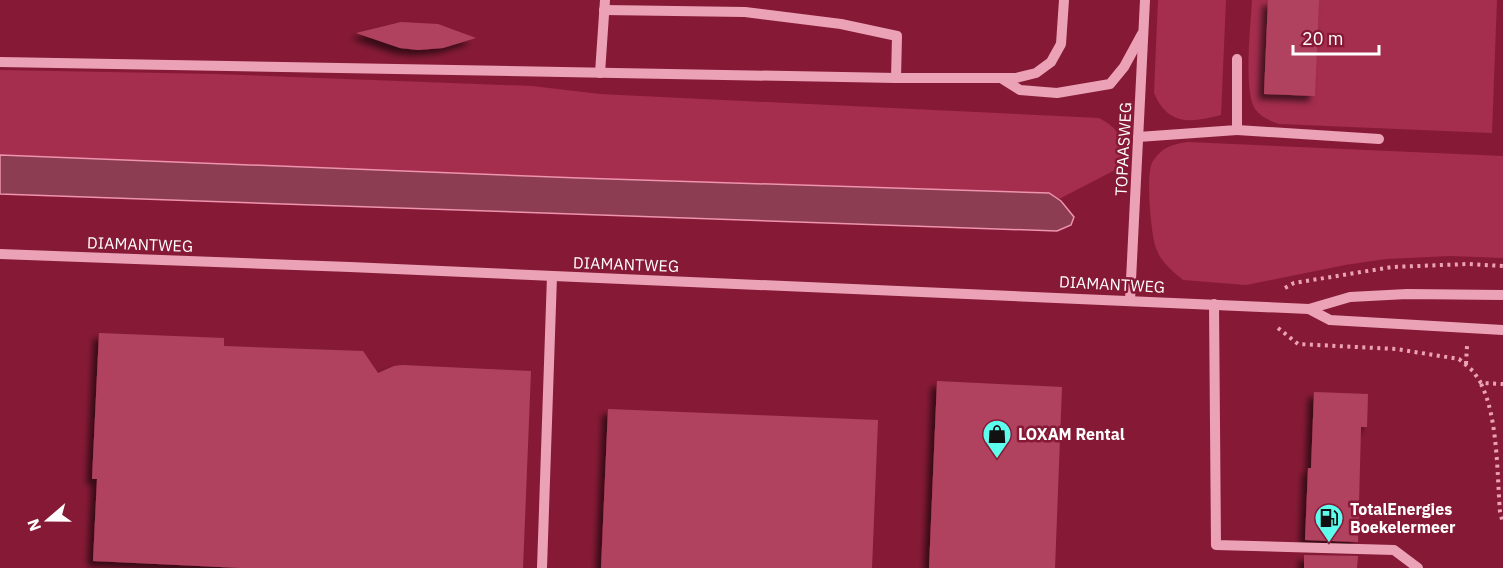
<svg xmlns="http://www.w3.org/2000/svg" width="1503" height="568" viewBox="0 0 1503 568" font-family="'IBM Plex Sans',sans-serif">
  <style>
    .green { fill: #a52d4e }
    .water { fill: #8c3d51; stroke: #ee94ae; stroke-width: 1.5 }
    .building { fill: #b04360; filter: url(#shadow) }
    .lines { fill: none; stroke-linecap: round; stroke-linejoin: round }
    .path { stroke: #eca2b6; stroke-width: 4; stroke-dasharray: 3 4.5; stroke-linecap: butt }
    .minor { stroke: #eca2b6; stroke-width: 10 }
    .labels { text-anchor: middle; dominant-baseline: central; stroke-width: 5; stroke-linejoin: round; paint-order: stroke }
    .street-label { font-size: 16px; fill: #fff; stroke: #861a36 }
    .poi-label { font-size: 16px; font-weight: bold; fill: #fff; stroke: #861a36; text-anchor: start }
  </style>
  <defs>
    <filter id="shadow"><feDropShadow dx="-5.5" dy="5.5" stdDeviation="3" flood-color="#0009"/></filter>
  </defs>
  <rect width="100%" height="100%" fill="#861a36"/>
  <!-- green -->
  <g class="green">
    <path d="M 1158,0 L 1226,0 L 1221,115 C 1191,123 1168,126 1154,93 Z"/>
    <path d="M 1252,0 L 1497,0 L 1492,133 L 1279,124 C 1270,121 1261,117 1255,109 C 1243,90 1251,24 1252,0 Z"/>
    <path d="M 0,70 L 217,74 L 532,86 L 600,94 L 1099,118 C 1124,131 1121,141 1121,167 L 1059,199 L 1049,193 L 579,178 L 0,155 Z"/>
    <path d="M 1188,142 L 1503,156 L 1503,258 L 1450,256 L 1386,259 L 1345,265 L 1246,285 L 1183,280 C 1173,272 1160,261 1156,248 C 1151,235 1145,171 1153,161 C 1162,147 1173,144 1188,142 Z"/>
  </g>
  <!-- water -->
  <path class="water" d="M 0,155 L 579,178 L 1049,193 L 1061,201 L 1074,217 L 1071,225 L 1057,231 L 0,194 Z"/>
  <!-- building -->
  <g class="building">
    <path d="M 1268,0 L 1319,0 L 1315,96 L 1264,94 Z"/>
    <path d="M 401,22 L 438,24 L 476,38 L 443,48 L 418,50 L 400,48 L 356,33 Z"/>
    <path d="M 99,333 L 224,338 L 224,346 L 363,351 L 378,373 L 394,366 L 402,365 L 531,371 L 523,568 L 241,568 L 93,561 L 97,479 L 92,479 Z"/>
    <path d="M 937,381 L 1062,387 L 1055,568 L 929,568 Z"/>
    <path d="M 1314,392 L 1368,394 L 1367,427 L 1361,427 L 1358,542 L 1305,540 L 1308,468 L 1311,468 Z"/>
    <path d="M 608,409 L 878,420 L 872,568 L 601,568 Z"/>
    <path d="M 1304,555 L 1358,556 L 1357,568 L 1304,568 Z"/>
  </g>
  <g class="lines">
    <!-- path -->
    <g class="path">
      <path d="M 1285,288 L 1294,283 L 1392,267 L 1468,264 L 1503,266"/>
      <path d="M 1278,328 L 1298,344 L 1396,349 L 1459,359 L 1473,371 L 1481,383 L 1503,384"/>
      <path d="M 1466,364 L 1467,346"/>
      <path d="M 1481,384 C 1498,417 1497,474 1500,512 L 1503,523"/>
    </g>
    <!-- minor -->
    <g class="minor">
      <path d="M 604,10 L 745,12 L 841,24 L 897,36 L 896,78"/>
      <path d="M 0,62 L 896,78 L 1016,78 L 1036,73 L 1051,62 L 1061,44 L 1064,0"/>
      <path d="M 600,73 L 605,0"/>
      <path d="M 1001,78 L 1020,90 L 1057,93 L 1110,84 L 1124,67 L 1142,34"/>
      <path d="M 1237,130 L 1379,139"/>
      <path d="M 1138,137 L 1237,130 L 1237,59"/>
      <path d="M 0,254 L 350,267 L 1309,309 L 1350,297 L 1407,294 L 1503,295"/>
      <path d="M 1130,300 L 1145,0"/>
      <path d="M 1214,304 L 1216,545 L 1394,550 L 1418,568"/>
      <path d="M 1309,309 L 1330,320 L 1503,330"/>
      <path d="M 542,568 L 552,276"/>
    </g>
  </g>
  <!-- icons -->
  <defs>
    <g id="shop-pin" transform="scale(1.5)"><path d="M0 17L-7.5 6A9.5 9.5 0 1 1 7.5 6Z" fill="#5dfeed" stroke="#861a36"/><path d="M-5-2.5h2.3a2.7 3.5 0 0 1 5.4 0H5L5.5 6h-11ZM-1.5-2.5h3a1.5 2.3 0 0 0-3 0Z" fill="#111"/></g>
    <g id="fuel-pin" transform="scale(1.5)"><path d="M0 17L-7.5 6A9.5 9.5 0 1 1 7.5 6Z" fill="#5dfeed" stroke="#861a36"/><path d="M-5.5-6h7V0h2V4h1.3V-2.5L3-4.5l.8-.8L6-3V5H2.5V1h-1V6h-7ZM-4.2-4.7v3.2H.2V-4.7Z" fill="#111"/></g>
  </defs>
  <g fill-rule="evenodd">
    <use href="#shop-pin" x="997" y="434"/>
    <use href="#fuel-pin" x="1329" y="518"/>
  </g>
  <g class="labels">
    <!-- street labels -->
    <g class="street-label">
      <text transform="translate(1123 149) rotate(-87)">TOPAASWEG</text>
      <text transform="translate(140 244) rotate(2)">DIAMANTWEG</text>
      <text transform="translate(626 264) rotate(2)">DIAMANTWEG</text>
      <text transform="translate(1112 284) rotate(3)">DIAMANTWEG</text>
    </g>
    <!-- poi labels -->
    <g class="poi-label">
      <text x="1018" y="434">LOXAM Rental</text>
      <text x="1350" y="509">TotalEnergies<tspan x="1350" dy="18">Boekelermeer</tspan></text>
    </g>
  </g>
  <!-- north arrow -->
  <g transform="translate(48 520) rotate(250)" stroke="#861a36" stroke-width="4.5" paint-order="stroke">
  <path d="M0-4.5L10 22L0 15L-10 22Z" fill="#ffffff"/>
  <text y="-9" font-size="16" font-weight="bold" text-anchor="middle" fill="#ffffff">N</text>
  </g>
  <!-- scale -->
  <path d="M1293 45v9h86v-9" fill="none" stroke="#ffffff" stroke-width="3"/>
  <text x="1302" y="45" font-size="18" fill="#ffffff" stroke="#861a36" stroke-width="4.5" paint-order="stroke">20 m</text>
</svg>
